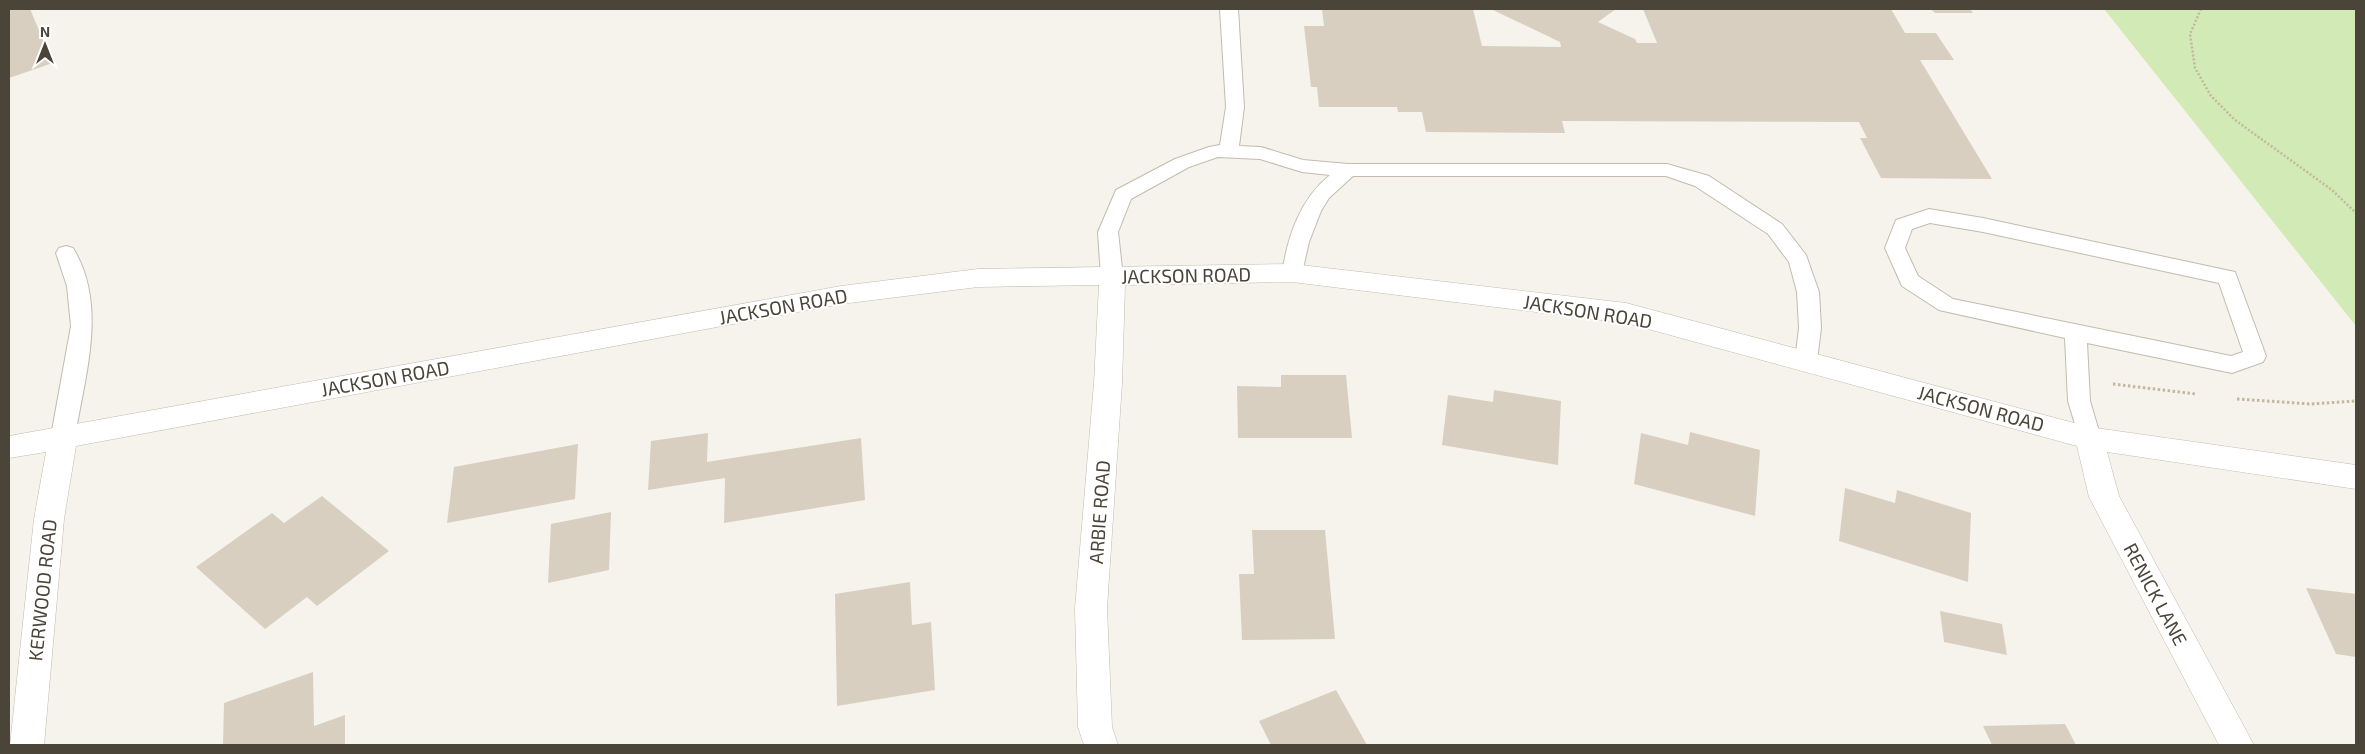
<svg xmlns="http://www.w3.org/2000/svg" width="2365" height="754" viewBox="0 0 2365 754" font-family="'Exo 2',sans-serif">
  <style>
    .green { fill: #d2eab5 }
    .building { fill: #d8cfc1 }
    .lines { fill: none; stroke-linecap: round; stroke-linejoin: round }
    .lane-casing { stroke: #c2bbae; stroke-width: 2 }
    .street-casing { stroke: #c2bbae; stroke-width: 1 }
    .path-far1 { stroke: #c4b79f; stroke-width: 2.5; stroke-dasharray: 2 2; stroke-linecap: butt }
    .path { stroke: #c4b79f; stroke-width: 3; stroke-dasharray: 2.5 2.5; stroke-linecap: butt }
    .lane { fill: #fff; fill-rule: evenodd }
    .street { fill: #fff; fill-rule: evenodd }
    .labels { text-anchor: middle; dominant-baseline: central; stroke-width: 4; stroke-linejoin: round; paint-order: stroke }
    .street-label { font-size: 19px; fill: #4b4439; stroke: #fff }
  </style>
  <rect width="100%" height="100%" fill="#f6f3ec"/>
  <!-- green -->
  <path class="green" d="M 2104,9 L 2356,9 L 2356,326 Z"/>
  <!-- building -->
  <g class="building">
    <path d="M 9,9 L 30,9 L 53,63 L 9,78 Z"/>
    <path d="M 1322,9 L 1473,9 L 1482,46 L 1561,47 L 1560,42 L 1491,9 L 1616,9 L 1598,22 L 1635,39 L 1637,43 L 1657,43 L 1643,9 L 1891,9 L 1905,33 L 1936,33 L 1954,60 L 1920,60 L 1992,179 L 1881,178 L 1860,138 L 1867,138 L 1859,122 L 1562,121 L 1565,133 L 1426,132 L 1422,112 L 1398,112 L 1397,107 L 1319,107 L 1317,87 L 1311,87 L 1304,26 L 1324,26 Z"/>
    <path d="M 1931,9 L 1970,9 L 1973,13 L 1935,13 Z"/>
    <path d="M 1281,375 L 1346,375 L 1352,438 L 1238,438 L 1237,386 L 1281,387 Z"/>
    <path d="M 1494,390 L 1561,401 L 1558,465 L 1442,445 L 1448,395 L 1493,402 Z"/>
    <path d="M 1690,432 L 1760,450 L 1755,516 L 1634,484 L 1641,433 L 1688,445 Z"/>
    <path d="M 708,433 L 707,462 L 861,438 L 865,500 L 724,523 L 725,478 L 648,490 L 651,441 Z"/>
    <path d="M 578,444 L 575,499 L 447,523 L 454,467 Z"/>
    <path d="M 1845,488 L 1895,503 L 1897,490 L 1971,513 L 1968,582 L 1839,541 Z"/>
    <path d="M 322,496 L 389,551 L 317,606 L 307,597 L 265,629 L 196,567 L 272,513 L 284,523 Z"/>
    <path d="M 611,512 L 609,570 L 548,583 L 551,524 Z"/>
    <path d="M 1252,530 L 1325,530 L 1335,639 L 1242,640 L 1239,574 L 1254,574 Z"/>
    <path d="M 910,582 L 912,625 L 931,622 L 935,690 L 837,706 L 835,594 Z"/>
    <path d="M 2306,588 L 2356,594 L 2356,657 L 2336,654 Z"/>
    <path d="M 1940,611 L 2002,624 L 2007,655 L 1944,642 Z"/>
    <path d="M 313,672 L 314,726 L 345,715 L 345,745 L 223,745 L 224,703 Z"/>
    <path d="M 1336,690 L 1367,745 L 1271,745 L 1259,721 Z"/>
    <path d="M 2065,724 L 2076,745 L 1992,745 L 1983,726 Z"/>
  </g>
  <g class="lines">
    <!-- lane casing -->
    <g class="lane-casing">
      <g id="lane">
        <path d="M 1220,9 L 1238,9 L 1244,107 L 1239,146 L 1261,147 L 1303,160 L 1348,164 L 1667,164 L 1709,176 L 1782,224 L 1806,255 L 1819,292 L 1821,328 L 1817,361 L 1814,367 L 1806,369 L 1798,367 L 1795,361 L 1799,328 L 1797,292 L 1789,262 L 1768,234 L 1695,186 L 1666,176 L 1353,176 L 1329,198 L 1321,211 L 1309,242 L 1302,273 L 1299,278 L 1292,280 L 1285,278 L 1282,273 C 1288,236 1300,199 1330,175 L 1302,172 L 1260,159 L 1218,157 L 1189,167 L 1131,199 L 1118,232 L 1123,277 L 1119,282 L 1112,284 L 1105,282 L 1101,277 L 1098,232 L 1116,190 L 1175,159 L 1209,147 L 1220,145 L 1226,107 Z"/>
        <path d="M 1929,209 L 1983,218 L 2235,272 L 2266,356 L 2263,362 L 2232,373 L 2087,343 L 2090,401 L 2101,438 L 2097,444 L 2089,447 L 2081,444 L 2068,401 L 2065,338 L 1939,310 L 1902,286 L 1885,248 L 1896,220 ZM 1930,223 L 1983,232 L 2219,283 L 2243,352 L 2231,356 L 1953,299 L 1918,276 L 1905,248 L 1912,229 Z"/>
        <path d="M 66,246 L 73,248 C 108,305 85,375 75,436 L 71,442 L 63,445 L 55,442 L 51,436 L 71,326 L 67,286 L 56,253 L 59,248 Z"/>
      </g>
    </g>
    <!-- street casing -->
    <g class="street-casing">
      <path id="street" d="M 1292,264 L 1626,303 L 2089,427 L 2356,465 L 2356,489 L 2107,452 L 2119,496 L 2254,745 L 2219,745 L 2089,497 L 2077,446 L 1626,323 L 1292,282 L 1125,285 L 1122,383 L 1107,608 L 1112,727 L 1118,745 L 1084,745 L 1078,727 L 1075,608 L 1094,383 L 1099,285 L 978,287 L 841,304 L 76,446 L 64,519 L 44,745 L 10,745 L 34,519 L 46,452 L 9,458 L 9,436 L 841,286 L 978,269 Z"/>
    </g>
    <!-- path-far1 -->
    <path class="path-far1" d="M 2201,9 L 2190,34 L 2195,68 L 2211,96 L 2235,120 L 2332,190 L 2356,213"/>
    <!-- path -->
    <g class="path">
      <path d="M 2113,384 L 2196,394"/>
      <path d="M 2237,399 L 2311,404 L 2356,401"/>
    </g>
    <!-- lane -->
    <use href="#lane" class="lane"/>
    <!-- street -->
    <use href="#street" class="street"/>
  </g>
  <g class="labels">
    <!-- street labels -->
    <g class="street-label">
      <text transform="translate(1186 275) rotate(-1)">JACKSON ROAD</text>
      <text transform="translate(783 306) rotate(-10)">JACKSON ROAD</text>
      <text transform="translate(1588 311) rotate(9)">JACKSON ROAD</text>
      <text transform="translate(385 378) rotate(-10)">JACKSON ROAD</text>
      <text transform="translate(1981 408) rotate(15)">JACKSON ROAD</text>
      <text transform="translate(1099 512) rotate(-86)">ARBIE ROAD</text>
      <text transform="translate(42 590) rotate(-84)">KERWOOD ROAD</text>
      <text transform="translate(2156 594) rotate(62)">RENICK LANE</text>
    </g>
  </g>
  <!-- border -->
  <rect width="2365" height="754" fill="none" stroke="#4b4439" stroke-width="20"/>
  <!-- north arrow -->
  <g transform="translate(45 45)" stroke="#ffffff" stroke-width="4" paint-order="stroke">
  <path d="M0-4L9 19L0 12L-9 19Z" fill="#4b4439"/>
  <text y="-8" font-size="14" font-weight="bold" text-anchor="middle" fill="#4b4439">N</text>
  </g>
</svg>
